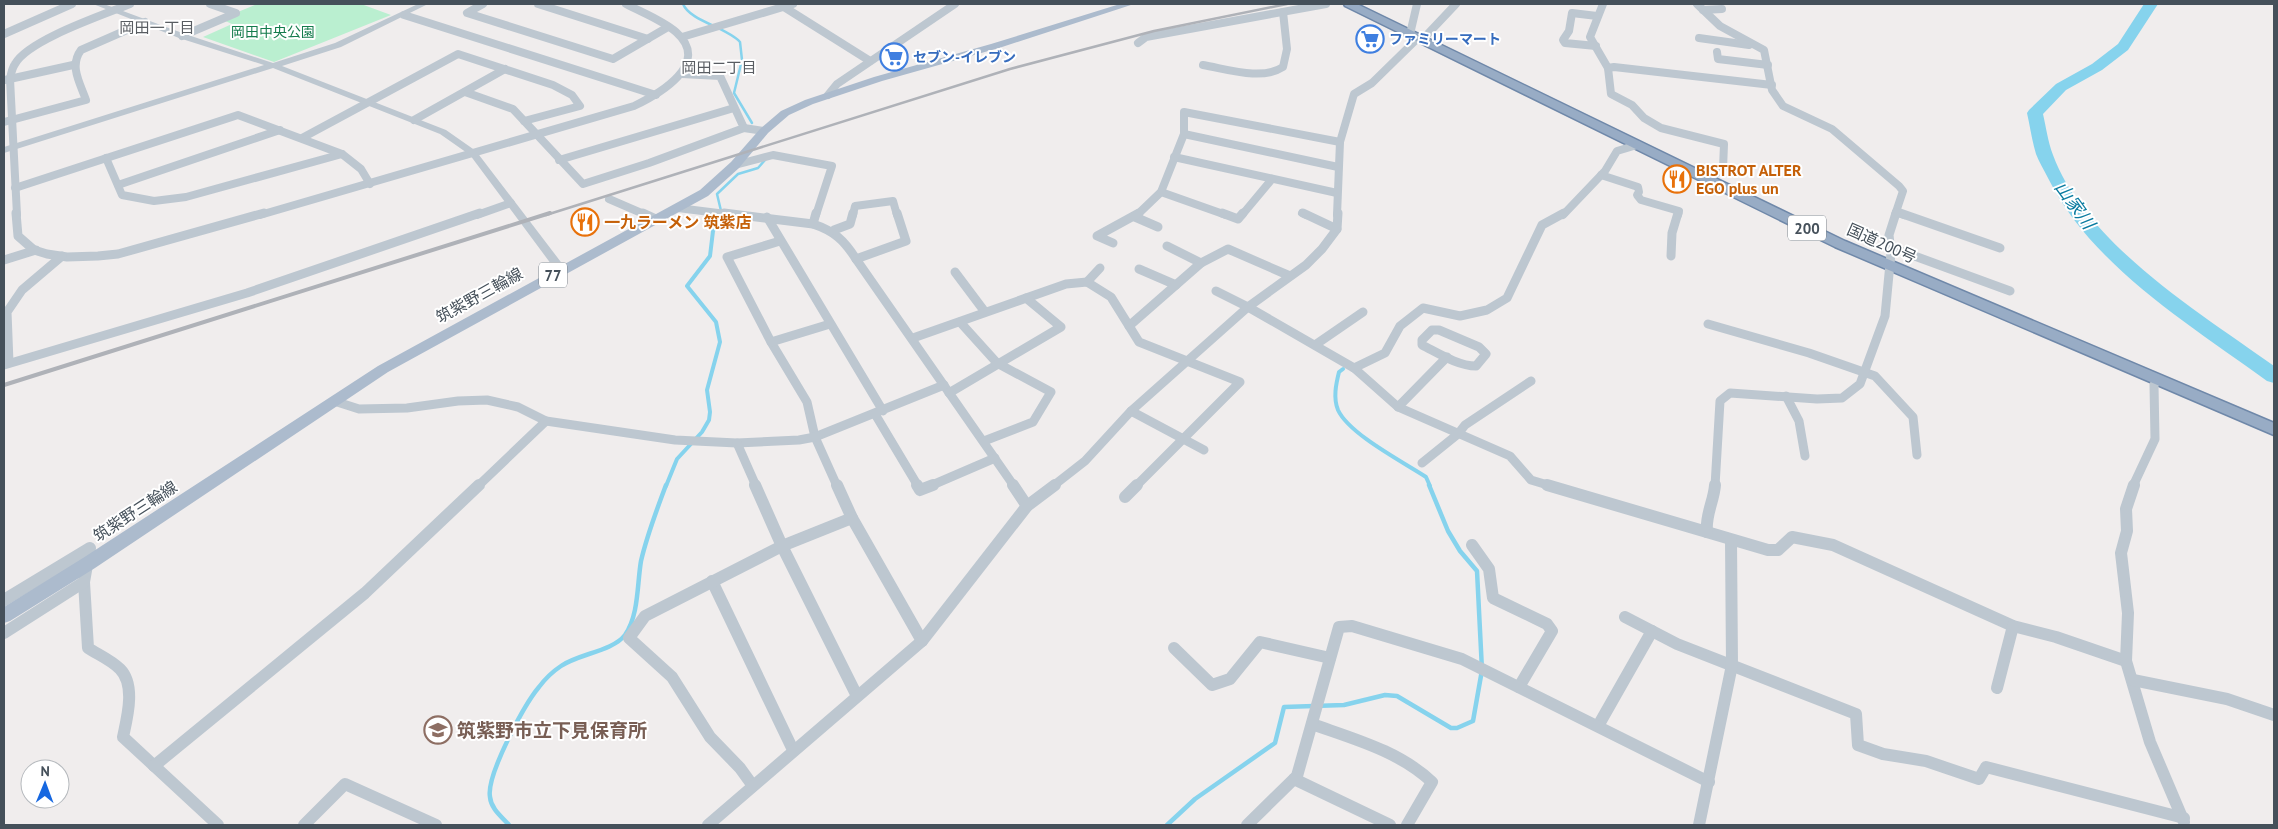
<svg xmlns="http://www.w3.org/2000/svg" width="2278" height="829" viewBox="0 0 2278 829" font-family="'PT Sans','Noto Sans JP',sans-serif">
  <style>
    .green { fill: #baefd0 }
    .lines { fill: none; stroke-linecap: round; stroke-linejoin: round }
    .stream-far2 { stroke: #86d3ed; stroke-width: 2.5 }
    .stream-far1 { stroke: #86d3ed; stroke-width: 4 }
    .stream { stroke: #86d3ed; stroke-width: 4.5 }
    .river { fill: #86d3ed; fill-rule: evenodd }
    .trunk-casing { stroke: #6f88a9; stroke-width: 3 }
    .minor-far2 { stroke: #bdc7d0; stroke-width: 8 }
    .minor-far1 { stroke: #bdc7d0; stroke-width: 9 }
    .minor { stroke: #bdc7d0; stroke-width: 12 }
    .tertiary { fill: #bdc7d0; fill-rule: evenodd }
    .primary { fill: #acbbcd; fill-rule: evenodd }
    .trunk { fill: #98acc5; fill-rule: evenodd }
    .rail-far1 { stroke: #afb2b8; stroke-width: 2.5 }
    .rail { stroke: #afb2b8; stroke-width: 4 }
    .labels { text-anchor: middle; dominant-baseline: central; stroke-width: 4; stroke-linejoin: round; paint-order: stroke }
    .far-park-label { font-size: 14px; fill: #157c4d; stroke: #fff }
    .far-shop-label { font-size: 14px; font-weight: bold; fill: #366cbe; stroke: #fff; text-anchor: start }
    .far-neighbourhood-label { font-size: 15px; fill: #595d62; stroke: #fff }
    .shield { fill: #fff; stroke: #7d848c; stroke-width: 1 }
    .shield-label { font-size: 15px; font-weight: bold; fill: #45505a }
    .food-label { font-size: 16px; font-weight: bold; fill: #c56008; stroke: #fff; text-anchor: start }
    .street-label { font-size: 16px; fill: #45505a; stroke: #fff }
    .water-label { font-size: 18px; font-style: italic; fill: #0a7ba0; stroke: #fff }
    .near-education-label { font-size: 19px; font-weight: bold; fill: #785e54; stroke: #fff; text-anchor: start }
  </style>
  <rect width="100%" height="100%" fill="#f0eded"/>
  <!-- green -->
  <path class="green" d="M 257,4 L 361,4 L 391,15 L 274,62 L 203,37 L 232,24 L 221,19 Z"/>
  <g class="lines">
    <!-- stream-far2 -->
    <g class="stream-far2">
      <path d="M 683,4 C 690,21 726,27 740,42 L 742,60 L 734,93 L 752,123"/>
      <path d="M 722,215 L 717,194 L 738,174 L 758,168 L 765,160"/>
    </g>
    <!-- stream-far1 -->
    <g class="stream-far1">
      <path d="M 1343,369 L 1339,372 C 1336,384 1333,398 1338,410 C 1349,434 1403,462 1426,477 L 1430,486"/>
      <path d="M 666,486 L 677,459 L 702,432 L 709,420 L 710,412 L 707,390 L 720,342 L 716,322 L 687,286 L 710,256 L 713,231 L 722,216 L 721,213"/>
    </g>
    <!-- stream -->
    <g class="stream">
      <path d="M 509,825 C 502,817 491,809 490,797 C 486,776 524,705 539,687 C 545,679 552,672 561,666 C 578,654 613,651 625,635 C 639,615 637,584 641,561 C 647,535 657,509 666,485"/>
      <path d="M 1167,825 L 1195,799 L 1275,743 L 1284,707 L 1344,705 L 1385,695 L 1397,696 L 1451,728 L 1457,728 L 1473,721 L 1482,670 L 1477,571 L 1460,551 L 1448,531 L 1429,485"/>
    </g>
    <!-- river -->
    <path class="river" d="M 2144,4 L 2158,4 L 2128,50 L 2102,70 L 2066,90 L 2043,114 C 2046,127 2048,142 2053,155 C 2086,244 2200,313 2274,366 L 2274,383 L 2267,381 C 2190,325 2091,265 2048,178 C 2044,170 2039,162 2036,154 C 2032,141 2030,126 2027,113 L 2029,110 L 2056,84 L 2092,64 L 2118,44 Z"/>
    <!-- trunk casing -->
    <g class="trunk-casing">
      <path id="trunk" d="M 1344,4 L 1357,4 L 1845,241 L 2274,423 L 2274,435 L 1835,247 L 1345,6 Z"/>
    </g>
    <!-- minor-far2 -->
    <g class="minor-far2">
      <path d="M 483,4 L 467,13 L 613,59 L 668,27"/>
      <path d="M 538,4 L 648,39"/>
      <path d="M 1603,4 L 1590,37 L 1608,68 L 1611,94 L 1632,105 L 1644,118 L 1661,128 L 1724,144 L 1723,169 L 1708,179"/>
      <path d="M 1697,4 L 1720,26 L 1764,50 L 1772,90 L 1783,106 L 1832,129 L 1899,186 L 1903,191 L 1895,215"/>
      <path d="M 784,7 L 870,61"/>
      <path d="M 1703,10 L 1722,9"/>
      <path d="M 404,15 L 656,95"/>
      <path d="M 4,34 L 72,4"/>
      <path d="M 1410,34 L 1417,4"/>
      <path d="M 182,36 L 236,13 L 210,4"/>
      <path d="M 682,37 L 793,4"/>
      <path d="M 1699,38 L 1749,45"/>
      <path d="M 1422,40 L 1456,4"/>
      <path d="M 1138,43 L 1146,37 L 1326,4"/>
      <path d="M 1596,46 L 1565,43 L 1563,40 L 1569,31 L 1572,13 L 1597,16"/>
      <path d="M 1717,52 L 1718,59 L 1768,65"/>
      <path d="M 1203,65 C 1227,69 1262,81 1283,67 L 1287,49 L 1283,12"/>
      <path d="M 1608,68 L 1614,67 L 1772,85"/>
      <path d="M 5,80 L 73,65"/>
      <path d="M 465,92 L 513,109 L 583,184 L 649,163 L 744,128 L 720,76 L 682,74"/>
      <path d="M 828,95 L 837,84 L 955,4"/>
      <path d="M 414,120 L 505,69"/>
      <path d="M 4,122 L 86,100 C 80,83 69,66 81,50 L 145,22"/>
      <path d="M 744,128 L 764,131"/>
      <path d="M 1184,134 L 1338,167"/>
      <path d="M 302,138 L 458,54 L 553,85 L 572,95 L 580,106 L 524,121"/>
      <path d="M 1174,157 L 1337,193"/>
      <path d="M 106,158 L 122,195 L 154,201 L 186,197 L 342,154"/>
      <path d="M 559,160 L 734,108"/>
      <path d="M 735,165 L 773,155 L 832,166 L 816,215"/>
      <path d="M 1601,175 L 1638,187 L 1639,192 L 1637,195 L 1641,200 L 1679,211 L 1678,215"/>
      <path d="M 118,185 L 280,130"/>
      <path d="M 15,188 L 238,115 L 342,154 L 361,169 L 370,184"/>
      <path d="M 1161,192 L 1226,215"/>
      <path d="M 609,199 L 646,215"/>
      <path d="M 678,208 L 734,215"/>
      <path d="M 1896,212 L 1904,215"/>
      <path d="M 1302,213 L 1306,215"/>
      <path d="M 17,215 L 10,79 C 11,74 12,68 15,64 C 28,40 103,15 130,4"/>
      <path d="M 260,215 L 634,106 C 659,94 712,64 676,32 C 662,20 643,13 626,4"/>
      <path d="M 477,215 L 511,203"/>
      <path d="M 853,215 L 855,206 L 893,201 L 897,215"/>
      <path d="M 1137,215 L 1161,192 L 1184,134 L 1184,112 L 1340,142"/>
      <path d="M 1242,215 L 1272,179"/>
      <path d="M 1337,215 L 1340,142 L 1354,94 L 1372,83 L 1418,38"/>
      <path d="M 1563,215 L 1605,171 L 1617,151 L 1637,145"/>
    </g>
    <!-- minor-far1 -->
    <g class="minor-far1">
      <path d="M 16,213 L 18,236 L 34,250 L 47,254 L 67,257 L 98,256 L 118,254 L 264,213"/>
      <path d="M 643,213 L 656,219"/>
      <path d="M 724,213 L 813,224 C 834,231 844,240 856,259 L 906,241 L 897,213"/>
      <path d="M 1222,213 L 1238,219 L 1243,213"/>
      <path d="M 1303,213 L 1337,229"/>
      <path d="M 1900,213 L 2000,248"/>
      <path d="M 767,217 L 883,411"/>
      <path d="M 1135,217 L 1158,227"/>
      <path d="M 813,224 L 816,213"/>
      <path d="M 834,230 L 850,224 L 853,213"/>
      <path d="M 780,241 L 727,257 L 771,342 L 807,402 L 815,437 L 837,486"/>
      <path d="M 1113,243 L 1097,236 L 1139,213"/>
      <path d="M 1167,246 L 1201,263"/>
      <path d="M 1890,247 L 2010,291"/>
      <path d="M 1671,256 L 1672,233 L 1678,213"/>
      <path d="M 856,259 L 1014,486"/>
      <path d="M 4,260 L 36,250"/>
      <path d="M 1139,269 L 1176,285"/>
      <path d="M 955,272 L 985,312"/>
      <path d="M 1087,282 L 1100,268"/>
      <path d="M 1216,291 L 1248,307 L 1354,368 L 1398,407 L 1510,456 L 1531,480 L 1551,486"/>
      <path d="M 960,322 L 997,363 L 1051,392 L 1033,422 L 984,441"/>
      <path d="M 1708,324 L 1809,353 L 1875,376 L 1913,417 L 1917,455"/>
      <path d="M 1129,326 L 1201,263 L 1228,249 L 1290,276"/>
      <path d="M 1432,330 L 1439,330 L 1479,347 L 1486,354 L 1476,366 C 1458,366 1438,353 1422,345 L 1422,340 Z"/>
      <path d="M 913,338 L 1066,284 L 1087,282 L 1111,297 L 1139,342 L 1240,382 L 1136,486"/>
      <path d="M 771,342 L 830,324"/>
      <path d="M 1315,345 L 1363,312"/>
      <path d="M 9,363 L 7,312 L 22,290 L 62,256"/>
      <path d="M 4,365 L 247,293 L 480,213"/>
      <path d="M 1354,368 L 1385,353 L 1400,326 L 1423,308 L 1460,316 L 1487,310 L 1507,298 L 1542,225 L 1564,213"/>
      <path d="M 949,393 L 1061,327 L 1026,298"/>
      <path d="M 1786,396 L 1799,421 L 1805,456"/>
      <path d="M 334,401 L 359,409 L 407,408 L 458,401 L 487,400 L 518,407 L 546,421 L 675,440 L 737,443 L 799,440 L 815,437 L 944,385"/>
      <path d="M 1398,407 L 1447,357"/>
      <path d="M 1131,411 L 1204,450"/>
      <path d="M 875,414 L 918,486"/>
      <path d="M 737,443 L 756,486"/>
      <path d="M 1422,463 L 1458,434 L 1465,425 L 1531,381"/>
      <path d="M 478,486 L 546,421"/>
      <path d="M 930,486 L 995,458"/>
      <path d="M 1053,486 L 1085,461 L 1131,411 L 1248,307 L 1306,265 L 1322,249 L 1337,229 L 1338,213"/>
      <path d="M 1715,486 L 1720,401 L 1730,393 L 1817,399 L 1842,398 L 1860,384 L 1885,316 L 1891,253 L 1889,235 L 1896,213"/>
      <path d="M 2133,486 L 2155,439 L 2154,385 L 2157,379"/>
    </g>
    <!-- minor -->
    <g class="minor">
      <path d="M 755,485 L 782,546 L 857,696"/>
      <path d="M 837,485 L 852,518 L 922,641"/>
      <path d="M 917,485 L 920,490 L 933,485"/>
      <path d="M 1013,485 L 1027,506"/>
      <path d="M 1547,485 L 1768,550 L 1778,550 L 1792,537 L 1833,545 L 2013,626 L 2056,637 L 2126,661"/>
      <path d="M 2134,485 L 2126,509 L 2127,531 L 2121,553 L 2128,613 L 2126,661 L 2150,742 L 2184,822"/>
      <path d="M 1125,497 L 1137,485"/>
      <path d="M 1707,532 C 1705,515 1714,501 1715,485"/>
      <path d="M 1472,545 L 1489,569 L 1493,598 L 1547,624 L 1552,631 L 1519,687"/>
      <path d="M 712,581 L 793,750"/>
      <path d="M 4,600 L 90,548 L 84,582 L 88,648 C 99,655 111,660 120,669 C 136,685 127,718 123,737 L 218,825"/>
      <path d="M 1625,617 L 1677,644 L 1856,714 L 1858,745 L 1883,754 L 1926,761 L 1979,779 L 1986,767 L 2184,818"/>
      <path d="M 4,633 L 84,582"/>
      <path d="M 1174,648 L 1212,685 L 1230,679 L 1260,642 L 1330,658"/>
      <path d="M 2133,680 L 2227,699 L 2274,715"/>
      <path d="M 1997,688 L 2013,626"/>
      <path d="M 1312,724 C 1354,739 1399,751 1432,782 L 1407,825"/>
      <path d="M 1598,726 L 1652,631"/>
      <path d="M 154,766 L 365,593 L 479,485"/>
      <path d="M 1294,779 L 1390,825"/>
      <path d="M 753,786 L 740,768 L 710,737 L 672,677 L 629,638 L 645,616 L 782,546 L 852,518"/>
      <path d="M 304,825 L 345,784 L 436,825"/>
      <path d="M 708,825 L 922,641 L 1027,506 L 1055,485"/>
      <path d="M 1247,825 L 1297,776 L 1339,627 L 1352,626 L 1462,659 L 1709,782"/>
      <path d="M 1699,825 L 1732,665 L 1731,540"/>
    </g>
    <!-- tertiary -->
    <path class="tertiary" d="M 93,4 L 104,4 L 185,34 L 273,63 L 335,43 L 418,4 L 428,4 L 341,47 L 282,66 L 446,130 L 476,151 L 567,270 L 561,273 L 557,272 L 470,155 L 440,134 L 273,68 L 4,153 L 4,147 L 264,65 L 179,38 Z"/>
    <!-- primary -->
    <path class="primary" d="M 1120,4 L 1134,4 L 999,48 L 882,81 L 813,104 L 789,115 L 768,133 L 739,168 L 708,196 L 388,372 L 95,568 L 10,621 L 4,623 L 4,607 L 83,558 L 378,366 L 700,190 L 731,162 L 760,129 L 781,111 L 805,100 L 874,77 L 991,44 Z"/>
    <!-- trunk -->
    <use href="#trunk" class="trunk"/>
    <!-- rail-far1 -->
    <path class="rail-far1" d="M 546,215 L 1010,69 L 1154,31 L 1287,4"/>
    <!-- rail -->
    <path class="rail" d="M 4,385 L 550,213"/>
  </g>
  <!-- icons -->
  <defs>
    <g id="supermarket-ring" transform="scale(1.4375)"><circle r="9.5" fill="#fff" stroke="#3f7fe0" stroke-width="1.5"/><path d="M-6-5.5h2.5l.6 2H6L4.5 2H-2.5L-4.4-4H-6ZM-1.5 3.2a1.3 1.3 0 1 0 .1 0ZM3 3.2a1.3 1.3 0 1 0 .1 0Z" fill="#3f7fe0"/></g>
    <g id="restaurant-ring" transform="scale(1.4375)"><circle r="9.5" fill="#fff" stroke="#e8710a" stroke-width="1.5"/><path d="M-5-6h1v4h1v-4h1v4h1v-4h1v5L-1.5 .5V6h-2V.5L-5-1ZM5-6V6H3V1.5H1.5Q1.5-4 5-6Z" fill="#e8710a"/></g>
    <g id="school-ring" transform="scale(1.4375)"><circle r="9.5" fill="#fff" stroke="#8d6e63" stroke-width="1.5"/><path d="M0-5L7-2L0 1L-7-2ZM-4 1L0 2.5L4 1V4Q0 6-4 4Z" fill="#8d6e63"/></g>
  </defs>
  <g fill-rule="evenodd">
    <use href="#supermarket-ring" x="1370" y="39"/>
    <use href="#supermarket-ring" x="894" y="57"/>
    <use href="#restaurant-ring" x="1677" y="179"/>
    <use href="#restaurant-ring" x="585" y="222"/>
    <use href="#school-ring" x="438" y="730"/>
  </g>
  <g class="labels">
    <!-- far-park labels -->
    <g class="far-park-label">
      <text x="273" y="32">岡田中央公園</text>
    </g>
    <!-- far-shop labels -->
    <g class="far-shop-label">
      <text x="1389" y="39">ファミリーマート</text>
      <text x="913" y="57">セブン-イレブン</text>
    </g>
    <!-- far-neighbourhood labels -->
    <g class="far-neighbourhood-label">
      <text x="157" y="27">岡田一丁目</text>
      <text x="719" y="67">岡田二丁目</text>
    </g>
    <!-- shield labels -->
    <g class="shield">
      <rect x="1788" y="215.5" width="38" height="25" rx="4"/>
      <rect x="539" y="262.5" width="28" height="25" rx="4"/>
    </g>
    <g class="shield-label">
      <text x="1807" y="228">200</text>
      <text x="553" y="275">77</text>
    </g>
    <!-- food labels -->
    <g class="food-label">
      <text x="1696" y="170">BISTROT ALTER<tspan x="1696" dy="18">EGO plus un</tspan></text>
      <text x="604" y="222">一九ラーメン 筑紫店</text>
    </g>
    <!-- street labels -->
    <g class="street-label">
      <text transform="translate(1882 243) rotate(24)">国道200号</text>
      <text transform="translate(479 295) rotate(-29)">筑紫野三輪線</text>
      <text transform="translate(135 511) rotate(-33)">筑紫野三輪線</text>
    </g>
    <!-- water labels -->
    <g class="water-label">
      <text transform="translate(2075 205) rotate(54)">山家川</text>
    </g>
    <!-- near-education labels -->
    <g class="near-education-label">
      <text x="457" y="730">筑紫野市立下見保育所</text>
    </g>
  </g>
  <!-- border -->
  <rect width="2278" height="829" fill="none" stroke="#45505a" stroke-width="10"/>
  <!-- north arrow -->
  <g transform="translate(45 784) rotate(1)"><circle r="24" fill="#ffffff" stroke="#b5b9bd"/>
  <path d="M0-4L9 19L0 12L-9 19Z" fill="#1667e0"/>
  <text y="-8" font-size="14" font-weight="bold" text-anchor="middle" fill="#45505a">N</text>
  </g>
</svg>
